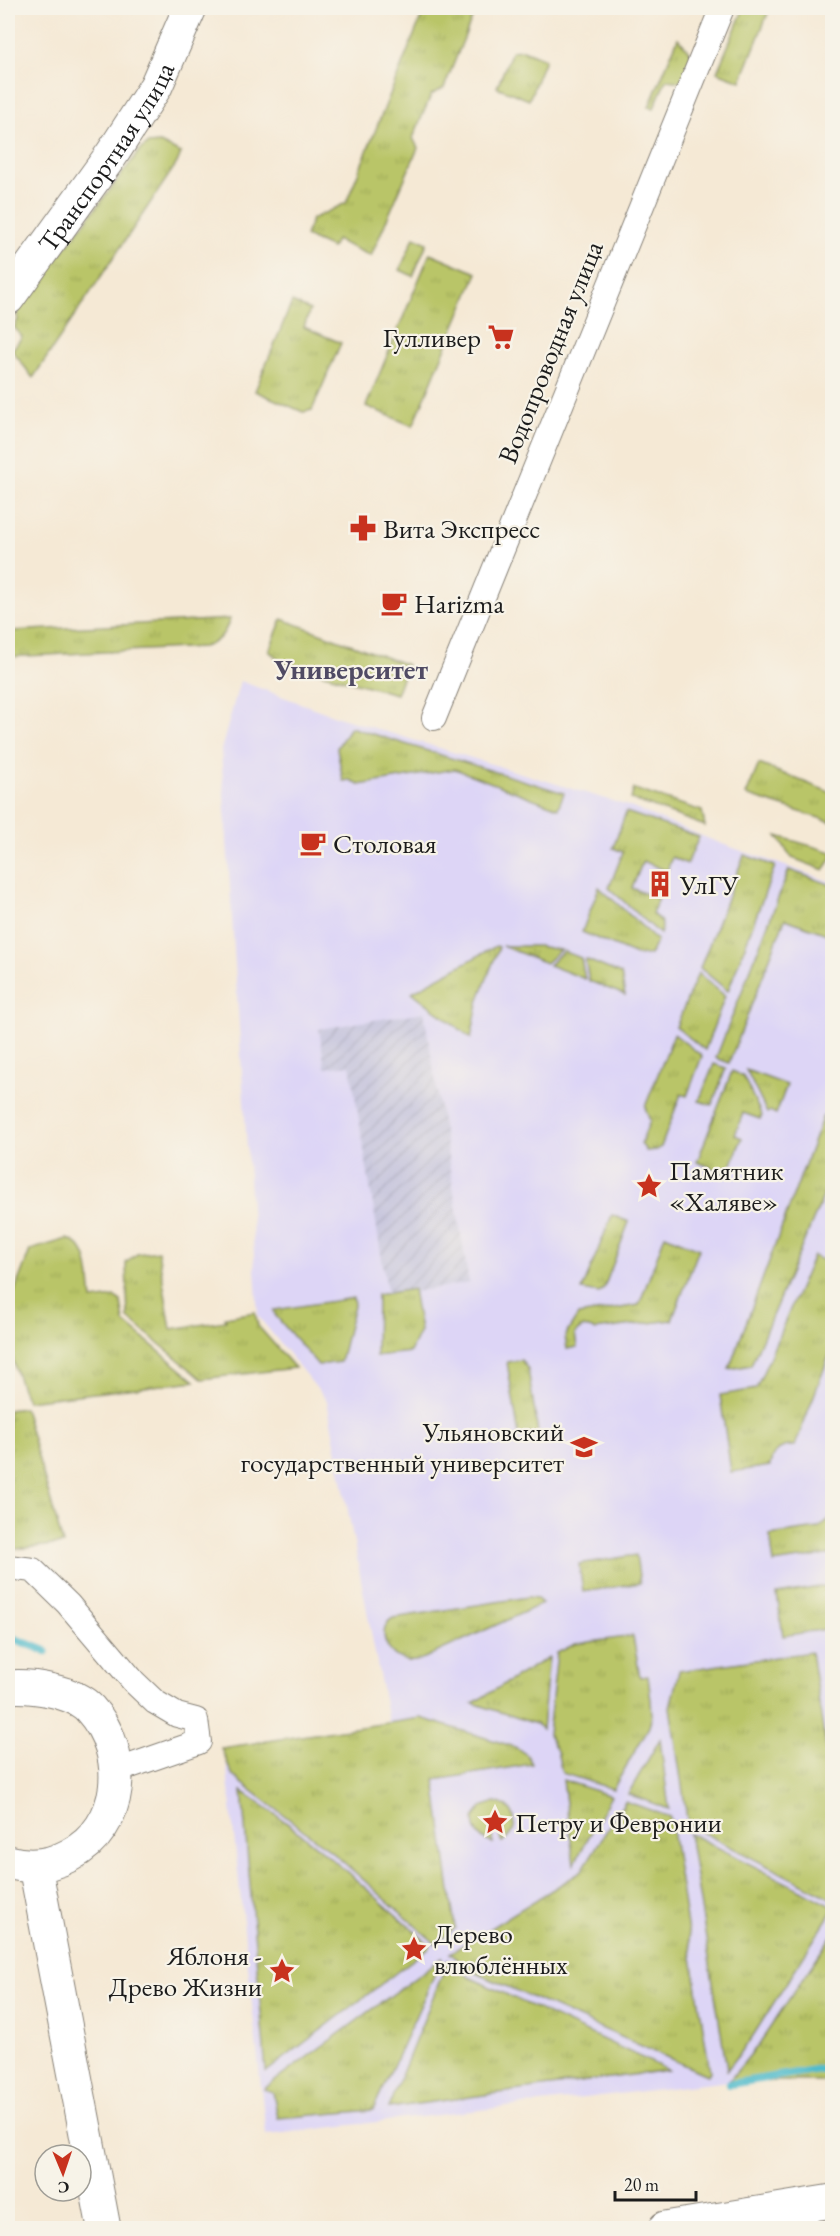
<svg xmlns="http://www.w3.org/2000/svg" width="840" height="2236" viewBox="0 0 840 2236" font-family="'EB Garamond',serif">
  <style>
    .built { fill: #ddd5f6 }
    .industrial { fill: url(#industrial-furrows) }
    .grass { fill: url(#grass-tufts); stroke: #6a7042; stroke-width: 1.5 }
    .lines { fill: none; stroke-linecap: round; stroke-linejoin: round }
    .stream { stroke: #51bccc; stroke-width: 8 }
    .street-casing { stroke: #888278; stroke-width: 26 }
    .secondary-casing { stroke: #888278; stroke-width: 35 }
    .primary-casing { stroke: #888278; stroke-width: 35 }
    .street { stroke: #fff; stroke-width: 24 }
    .secondary { stroke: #fff; stroke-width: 33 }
    .primary { stroke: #fff; stroke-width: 33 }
    .labels { text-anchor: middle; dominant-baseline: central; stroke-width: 4.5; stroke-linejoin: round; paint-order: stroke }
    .street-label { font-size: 27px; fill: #1c1c1c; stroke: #f7f3e8 }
    .poi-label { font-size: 27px; fill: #1c1c1c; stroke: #f7f3e8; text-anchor: start }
    .neighbourhood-label { font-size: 28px; font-weight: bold; fill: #504b64; stroke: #f7f3e8 }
  </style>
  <defs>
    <pattern id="industrial-furrows" width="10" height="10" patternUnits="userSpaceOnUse" patternTransform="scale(1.5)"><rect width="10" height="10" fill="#c2c1dc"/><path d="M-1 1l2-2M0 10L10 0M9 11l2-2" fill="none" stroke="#a6a5bc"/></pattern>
    <pattern id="grass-tufts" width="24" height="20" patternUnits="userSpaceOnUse" patternTransform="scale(1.5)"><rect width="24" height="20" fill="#b9c567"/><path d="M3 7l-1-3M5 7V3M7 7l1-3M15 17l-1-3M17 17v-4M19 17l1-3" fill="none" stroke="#9ea959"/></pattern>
  </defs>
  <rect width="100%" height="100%" fill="#f7f3e8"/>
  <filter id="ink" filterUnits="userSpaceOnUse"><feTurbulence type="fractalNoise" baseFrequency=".0167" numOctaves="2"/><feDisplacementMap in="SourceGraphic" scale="12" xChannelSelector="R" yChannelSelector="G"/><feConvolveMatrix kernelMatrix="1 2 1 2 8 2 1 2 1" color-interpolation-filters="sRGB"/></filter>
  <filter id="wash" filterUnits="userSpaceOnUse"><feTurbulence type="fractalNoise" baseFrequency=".008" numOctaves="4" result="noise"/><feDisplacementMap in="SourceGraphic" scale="24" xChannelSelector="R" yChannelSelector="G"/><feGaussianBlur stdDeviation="1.35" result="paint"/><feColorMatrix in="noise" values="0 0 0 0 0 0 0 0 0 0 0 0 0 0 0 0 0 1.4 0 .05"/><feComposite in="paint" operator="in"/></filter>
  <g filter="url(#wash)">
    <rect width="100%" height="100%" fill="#f5e9d5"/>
    <!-- built -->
    <path class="built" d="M 240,681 L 338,717 L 625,805 L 722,844 L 832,882 L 832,2069 L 266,2135 L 225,1751 L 390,1731 L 327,1401 L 258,1316 L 221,750 Z"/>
    <!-- industrial -->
    <path class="industrial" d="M 424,1012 L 469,1283 L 388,1296 L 350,1065 L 325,1068 L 319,1029 Z"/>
    <!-- grass -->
    <g class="grass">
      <path d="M 425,8 L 476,8 L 444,88 L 431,95 L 413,138 L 418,148 L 371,256 L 336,240 L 332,248 L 305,236 L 312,219 L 346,203 Z"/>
      <path d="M 744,8 L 770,8 L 741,81 L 717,72 Z"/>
      <path d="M 678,38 L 693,56 L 682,82 L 666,80 L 654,108 L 649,107 Z"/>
      <path d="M 523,50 L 545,59 L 529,100 L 497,87 L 512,51 Z"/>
      <path d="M 160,143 L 181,153 L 177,163 L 33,378 L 12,350 L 22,337 L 14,327 L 18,320 L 17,315 L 20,307 L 141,149 L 148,144 Z"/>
      <path d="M 414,237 L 427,243 L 413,276 L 400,270 Z"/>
      <path d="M 430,253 L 477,273 L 413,426 L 366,406 Z"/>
      <path d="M 292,302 L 310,310 L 304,327 L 341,343 L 312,410 L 303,412 L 255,391 Z"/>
      <path d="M 230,619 C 225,634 218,643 203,647 L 8,657 L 8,636 L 12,631 Z"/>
      <path d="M 282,619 L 407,665 L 396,694 L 282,662 L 269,651 Z"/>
      <path d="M 350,727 L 564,793 L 558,808 L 455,769 L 359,785 L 351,780 L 343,781 L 337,748 Z"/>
      <path d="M 759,764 L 832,793 L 832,822 L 746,795 Z"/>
      <path d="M 634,789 L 702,811 L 705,826 L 631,799 Z"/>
      <path d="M 626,812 L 699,837 L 687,864 L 672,857 L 667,871 L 643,861 L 632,888 L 658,899 L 652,914 C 660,920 665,923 660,934 L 609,888 L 623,852 L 613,848 Z"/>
      <path d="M 777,836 L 832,852 L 832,858 L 824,870 L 792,858 Z"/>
      <path d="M 744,855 L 775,866 L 728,991 L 700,968 Z"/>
      <path d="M 789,870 L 832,885 L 832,936 L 785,919 L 729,1063 L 716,1058 Z"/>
      <path d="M 599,887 L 657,940 L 650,955 L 636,955 L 582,932 Z"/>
      <path d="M 496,946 L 499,947 L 479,999 L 471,1038 L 412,992 Z"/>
      <path d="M 502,946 L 538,946 L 560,950 L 546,963 Z"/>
      <path d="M 563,951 L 581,958 L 585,979 L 549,965 Z"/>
      <path d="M 585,959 L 621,974 L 625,995 L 589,981 Z"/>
      <path d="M 698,973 L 725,996 L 705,1050 L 676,1027 Z"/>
      <path d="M 674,1034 L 702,1056 L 687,1096 L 681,1094 L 661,1147 L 657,1150 L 646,1151 L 641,1143 L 650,1121 L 645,1107 Z"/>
      <path d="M 714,1064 L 726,1068 L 712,1105 L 699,1101 Z"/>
      <path d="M 746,1070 L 787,1085 L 776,1114 L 770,1111 L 767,1113 Z"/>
      <path d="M 732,1071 L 743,1076 L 762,1116 L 760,1119 L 743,1113 L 735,1135 L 742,1138 L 728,1174 L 697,1162 Z"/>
      <path d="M 823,1116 L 832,1120 L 832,1176 L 751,1365 L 729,1369 Z"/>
      <path d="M 612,1215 L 629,1222 L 604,1288 L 599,1293 L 582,1290 Z"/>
      <path d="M 665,1235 L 699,1249 L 672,1320 L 595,1330 C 586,1326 581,1326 575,1334 L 577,1347 L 567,1349 L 565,1336 L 578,1315 L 639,1305 Z"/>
      <path d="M 67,1239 C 92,1245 89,1279 92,1300 L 115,1297 L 121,1301 L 124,1322 L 195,1381 L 27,1401 C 14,1371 4,1337 11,1304 C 15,1286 24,1268 30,1250 Z"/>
      <path d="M 158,1251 L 171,1329 L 226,1321 L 225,1317 L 255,1312 L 258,1326 L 295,1368 L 202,1379 L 128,1318 L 126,1263 L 137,1254 Z"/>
      <path d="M 813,1256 L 832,1264 L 832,1299 L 828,1312 L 832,1314 L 832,1348 L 795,1446 C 781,1445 772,1451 770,1466 L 731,1472 L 720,1395 L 756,1389 Z"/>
      <path d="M 413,1289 L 420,1331 L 410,1352 L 376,1356 L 377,1295 Z"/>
      <path d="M 353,1298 L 354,1305 L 340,1362 L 318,1365 L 275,1315 L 274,1310 Z"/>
      <path d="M 521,1360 L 528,1369 L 538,1433 L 519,1436 L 507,1362 Z"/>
      <path d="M 24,1408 L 63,1544 L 15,1549 L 8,1547 L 8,1410 Z"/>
      <path d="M 832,1517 L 832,1554 L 774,1563 L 770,1535 L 818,1528 Z"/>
      <path d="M 636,1555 L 640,1583 L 583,1592 L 579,1564 Z"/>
      <path d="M 832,1585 L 832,1628 L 783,1636 L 777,1594 Z"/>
      <path d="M 528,1597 L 537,1598 L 542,1604 L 420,1660 C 391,1669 372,1630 393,1618 Z"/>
      <path d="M 633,1636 L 640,1677 L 648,1676 L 651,1700 L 652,1715 L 649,1727 L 613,1789 L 562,1773 L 557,1751 L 548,1734 L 557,1653 L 575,1644 Z"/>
      <path d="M 811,1652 L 832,1787 L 832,1899 L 688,1825 L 670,1707 L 679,1671 Z"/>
      <path d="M 549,1657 L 542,1729 L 536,1724 L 473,1703 Z"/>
      <path d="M 421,1718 L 515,1747 L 527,1755 L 532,1764 L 435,1780 L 455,1928 L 436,1944 L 332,1852 L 233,1776 L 221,1748 Z"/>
      <path d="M 660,1739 L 669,1809 L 628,1794 Z"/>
      <path d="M 563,1780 L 611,1796 L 574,1864 Z"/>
      <path d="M 242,1791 C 310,1836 370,1892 431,1946 L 266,2072 Z"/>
      <path d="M 625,1801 L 670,1817 L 710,2072 L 707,2075 L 472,1971 L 450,1953 L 581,1872 Z"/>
      <path d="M 495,1802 C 517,1806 522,1831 502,1842 L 500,1827 L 491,1828 L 493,1843 C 480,1840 474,1832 474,1818 L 482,1807 Z"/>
      <path d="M 689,1833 L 832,1906 L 832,1911 L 749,2042 L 727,2070 Z"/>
      <path d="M 832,1935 L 832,2081 L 729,2081 L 759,2044 Z"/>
      <path d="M 442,1958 L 373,2110 L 278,2118 L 273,2092 L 264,2089 Z"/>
      <path d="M 448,1960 L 469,1977 L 668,2070 L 388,2108 Z"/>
    </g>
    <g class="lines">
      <!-- stream -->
      <g class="stream">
        <path d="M 15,1639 L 46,1651"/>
        <path d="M 730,2084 L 832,2067"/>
      </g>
    </g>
  </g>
  <g filter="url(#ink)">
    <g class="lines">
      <!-- street casing -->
      <g class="street-casing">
        <g id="street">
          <path d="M 434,718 L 722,8"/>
          <path d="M 8,1567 L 33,1570 L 68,1604 L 134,1682 L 155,1702 L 177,1715 L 196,1720 L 199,1742 L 116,1771"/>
        </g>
      </g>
      <!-- secondary casing -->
      <g class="secondary-casing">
        <g id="secondary">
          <path id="s1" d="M 8,298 L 112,154 L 156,86 L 190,8"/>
          <path d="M 8,1687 C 31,1685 74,1691 90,1709 C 130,1753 124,1827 70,1855 C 50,1866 30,1868 8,1862"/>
          <path d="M 35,1866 L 104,2228"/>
        </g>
      </g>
      <!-- primary casing -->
      <g class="primary-casing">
        <path id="primary" d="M 665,2228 L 832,2201"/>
      </g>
      <!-- street -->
      <use href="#street" class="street"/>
      <!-- secondary -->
      <use href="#secondary" class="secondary"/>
      <!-- primary -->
      <use href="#primary" class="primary"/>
    </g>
  </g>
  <!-- icons -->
  <defs>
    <g id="supermarket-bare" transform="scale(2.07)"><path d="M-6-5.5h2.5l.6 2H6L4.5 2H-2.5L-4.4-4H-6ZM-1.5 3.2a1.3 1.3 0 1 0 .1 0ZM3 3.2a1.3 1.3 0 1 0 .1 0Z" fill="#c8321e" stroke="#f7f3e8" stroke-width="2.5" paint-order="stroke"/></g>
    <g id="pharmacy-bare" transform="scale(2.07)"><path d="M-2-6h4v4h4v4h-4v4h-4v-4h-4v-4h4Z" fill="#c8321e" stroke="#f7f3e8" stroke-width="2.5" paint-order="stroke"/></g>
    <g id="cafe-bare" transform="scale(2.07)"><path d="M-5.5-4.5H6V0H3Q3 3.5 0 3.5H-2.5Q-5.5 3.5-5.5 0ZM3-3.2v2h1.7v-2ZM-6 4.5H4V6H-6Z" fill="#c8321e" stroke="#f7f3e8" stroke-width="2.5" paint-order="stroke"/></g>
    <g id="building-bare" transform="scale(2.07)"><path d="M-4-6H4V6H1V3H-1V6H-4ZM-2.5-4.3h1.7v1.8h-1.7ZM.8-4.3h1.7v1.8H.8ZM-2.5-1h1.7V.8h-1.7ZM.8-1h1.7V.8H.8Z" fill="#c8321e" stroke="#f7f3e8" stroke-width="2.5" paint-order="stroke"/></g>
    <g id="sight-bare" transform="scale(2.07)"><path d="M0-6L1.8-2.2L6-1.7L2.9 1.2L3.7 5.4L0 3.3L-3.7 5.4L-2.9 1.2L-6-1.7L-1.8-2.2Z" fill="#c8321e" stroke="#f7f3e8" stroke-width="2.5" paint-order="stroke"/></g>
    <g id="university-bare" transform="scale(2.07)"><path d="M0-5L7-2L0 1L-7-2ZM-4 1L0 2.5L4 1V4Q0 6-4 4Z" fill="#c8321e" stroke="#f7f3e8" stroke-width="2.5" paint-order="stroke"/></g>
  </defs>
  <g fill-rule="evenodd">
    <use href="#supermarket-bare" x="501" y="337"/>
    <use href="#pharmacy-bare" x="363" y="528"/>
    <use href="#cafe-bare" x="394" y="603"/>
    <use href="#cafe-bare" x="313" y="843"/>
    <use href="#building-bare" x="660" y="884"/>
    <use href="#sight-bare" x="649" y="1186"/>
    <use href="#university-bare" x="584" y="1447"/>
    <use href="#sight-bare" x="495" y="1822"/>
    <use href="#sight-bare" x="414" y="1949"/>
    <use href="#sight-bare" x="282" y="1971"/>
  </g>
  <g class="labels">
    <!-- street labels -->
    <g class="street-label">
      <text stroke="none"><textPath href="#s1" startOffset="172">Транспортная улица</textPath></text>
      <text transform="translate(550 352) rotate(-68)">Водопроводная улица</text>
    </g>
    <!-- poi labels -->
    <g class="poi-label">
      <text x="481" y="337" text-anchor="end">Гулливер</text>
      <text x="383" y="528">Вита Экспресс</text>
      <text x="414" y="603">Harizma</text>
      <text x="333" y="843">Столовая</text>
      <text x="680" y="884">УлГУ</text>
      <text x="669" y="1170">Памятник<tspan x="669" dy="31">«Халяве»</tspan></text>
      <text x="564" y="1431" text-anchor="end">Ульяновский<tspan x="564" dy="31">государственный университет</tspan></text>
      <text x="515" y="1822">Петру и Февронии</text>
      <text x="434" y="1933">Дерево<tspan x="434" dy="31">влюблённых</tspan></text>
      <text x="262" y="1955" text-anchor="end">Яблоня -<tspan x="262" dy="31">Древо Жизни</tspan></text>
    </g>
    <!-- neighbourhood labels -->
    <g class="neighbourhood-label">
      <text x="351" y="669">Университет</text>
    </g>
  </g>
  <!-- margin -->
  <rect width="840" height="2236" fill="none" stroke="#f7f3e8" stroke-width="30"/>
  <!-- north arrow -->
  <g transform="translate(63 2173) rotate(178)"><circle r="28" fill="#f7f3e8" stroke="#9f9d96" stroke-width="1.5"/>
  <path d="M0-4.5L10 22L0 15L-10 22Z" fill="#c8321e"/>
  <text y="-9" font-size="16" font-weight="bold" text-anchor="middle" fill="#1c1c1c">С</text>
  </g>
  <!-- scale -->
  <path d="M615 2191v9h81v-9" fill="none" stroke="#1c1c1c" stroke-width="3"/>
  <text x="624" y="2191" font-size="18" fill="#1c1c1c" stroke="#f7f3e8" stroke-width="4.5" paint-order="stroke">20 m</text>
</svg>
